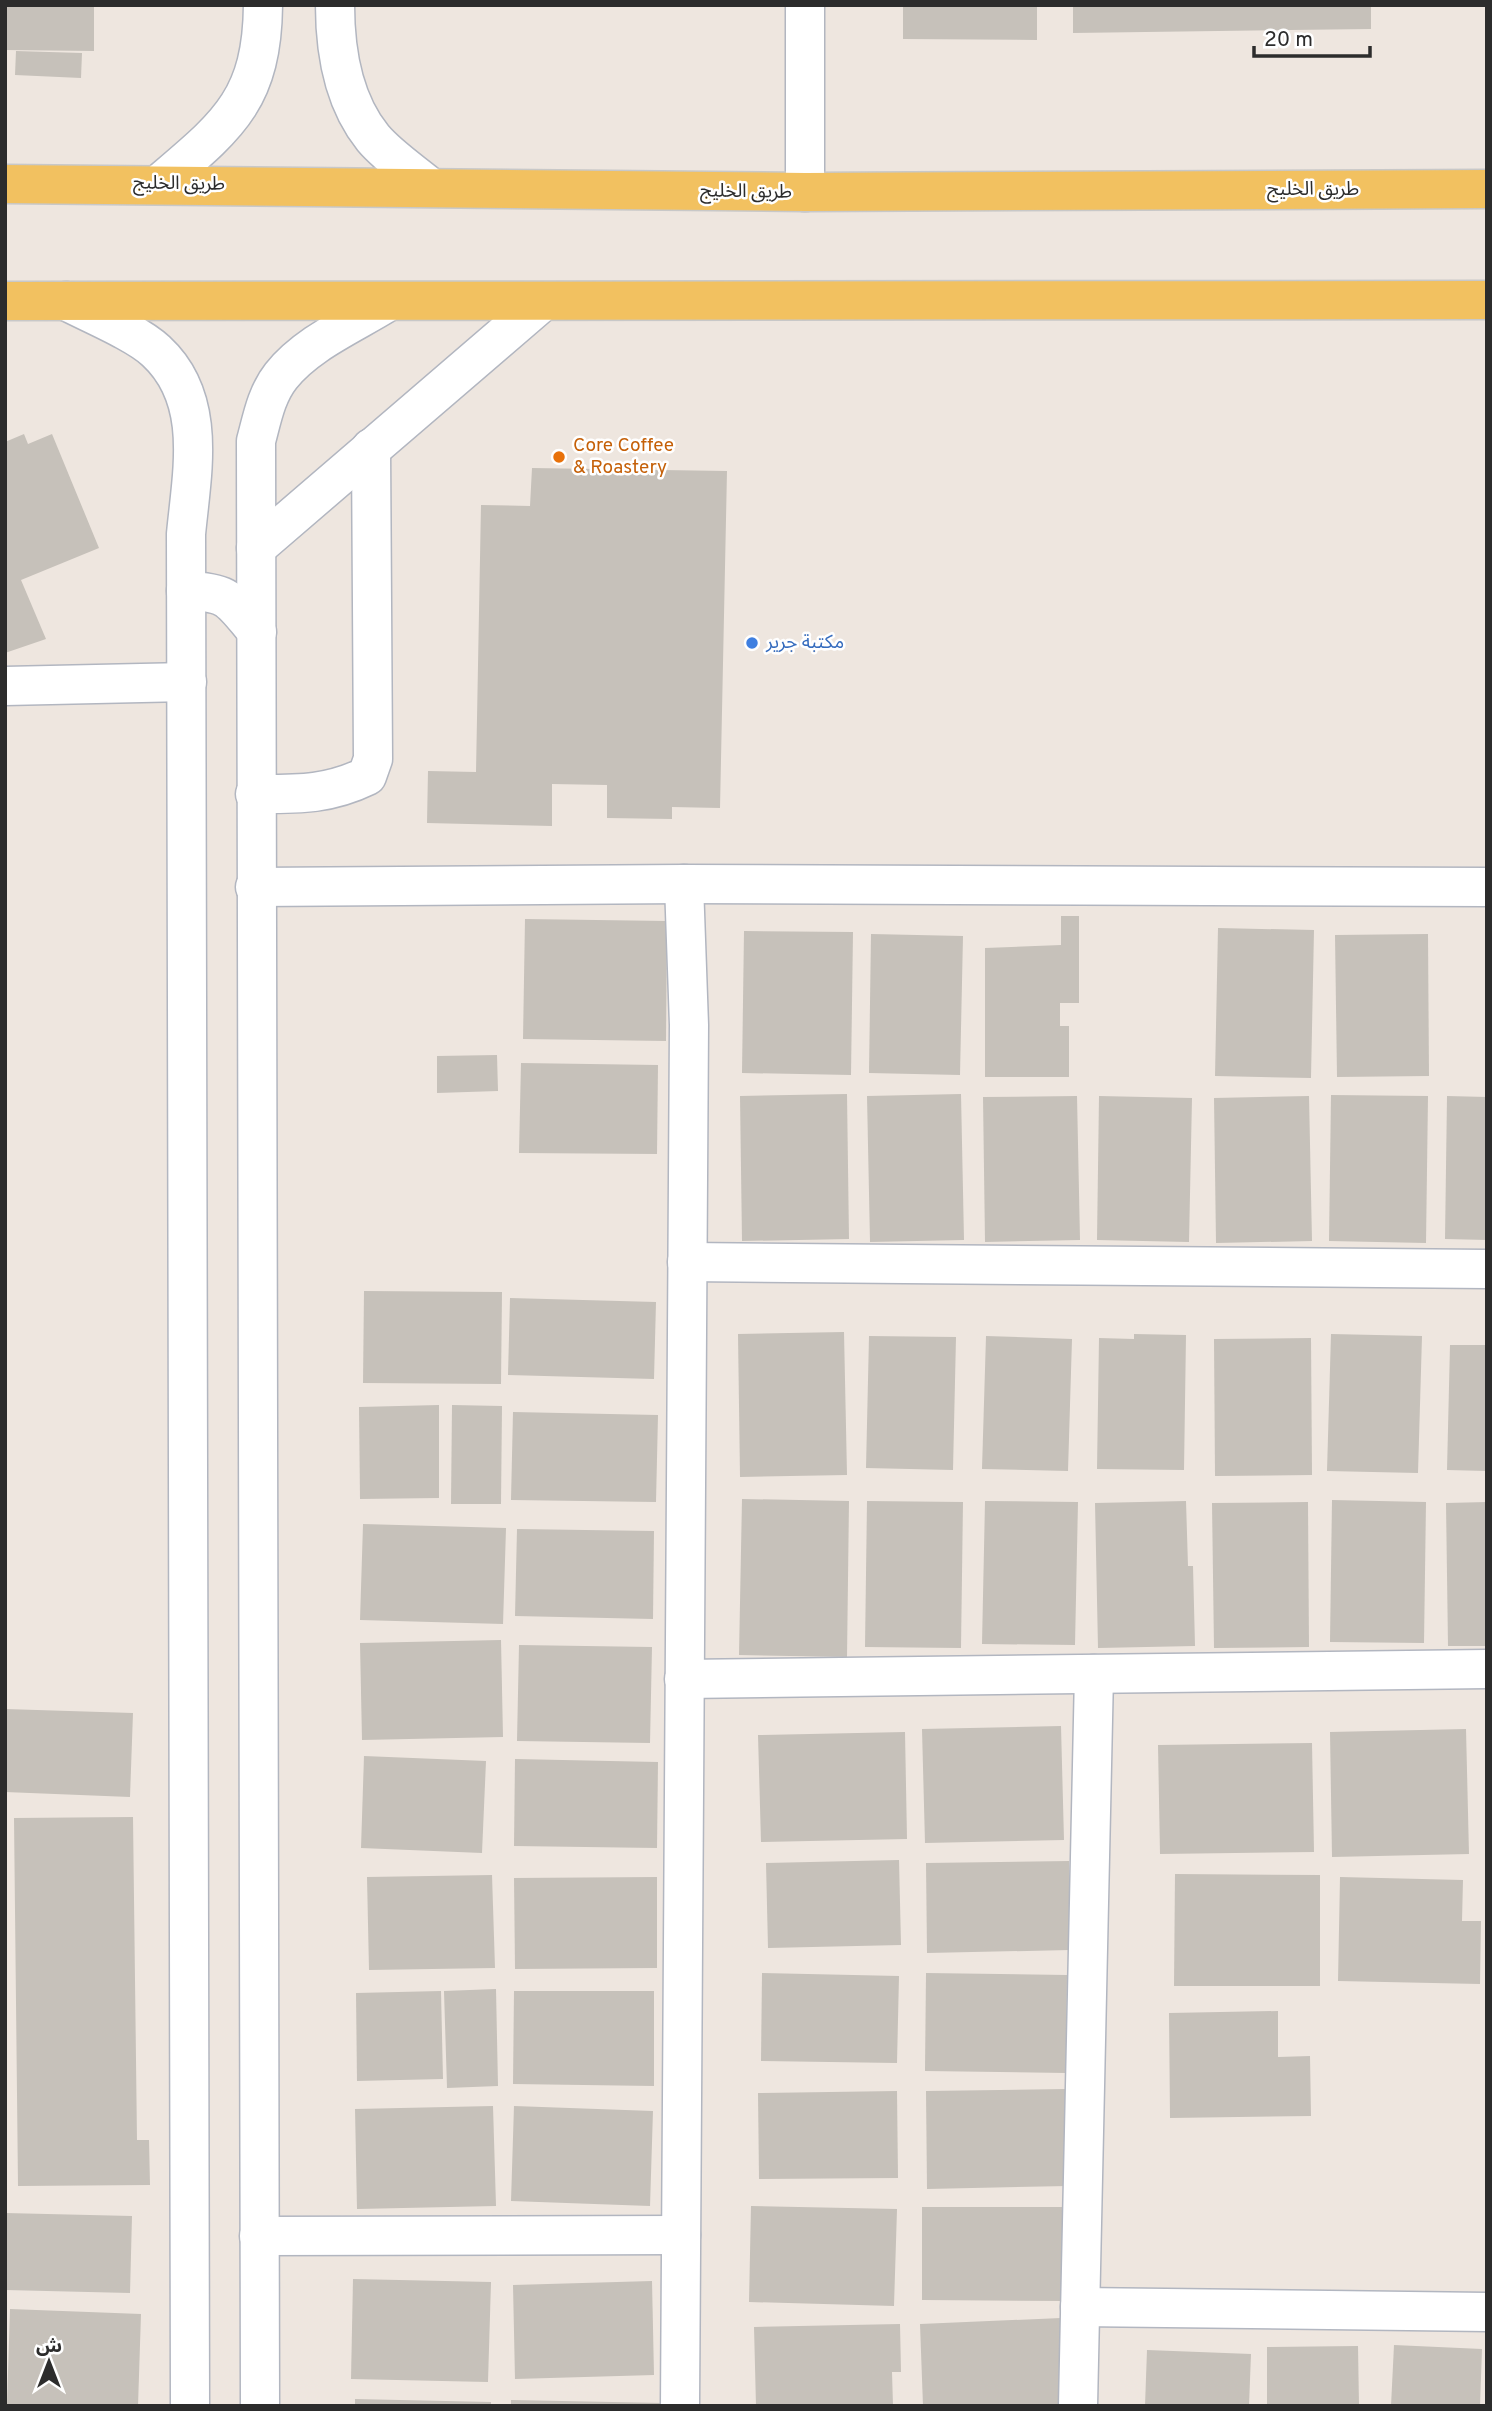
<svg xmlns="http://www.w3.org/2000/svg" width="1492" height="2411" viewBox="0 0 1492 2411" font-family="Overpass,'Noto Sans Arabic',sans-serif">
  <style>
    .building { fill: #c6c1ba }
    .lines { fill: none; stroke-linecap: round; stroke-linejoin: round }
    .minor-casing { stroke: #b2b6c0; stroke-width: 41 }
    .major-casing { stroke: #c8c8c8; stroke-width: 41 }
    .minor { stroke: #fff; stroke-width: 38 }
    .major { stroke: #f2c160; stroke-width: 38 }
    .food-dot { fill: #e8710a; stroke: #fff; stroke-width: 2.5 }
    .shop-dot { fill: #3f7fe0; stroke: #fff; stroke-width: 2.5 }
    .labels { text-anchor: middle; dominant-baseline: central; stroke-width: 5; stroke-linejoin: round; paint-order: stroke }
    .street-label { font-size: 19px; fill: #2c2c2c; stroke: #fff }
    .food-label { font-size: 19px; fill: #c56008; stroke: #fff; text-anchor: start }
    .shop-label { font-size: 19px; fill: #366cbe; stroke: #fff; text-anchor: start }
  </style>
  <rect width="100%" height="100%" fill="#eee6df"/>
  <!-- building -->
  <g class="building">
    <path d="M 5,5 L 94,5 L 94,51 L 5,50 Z"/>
    <path d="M 903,5 L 1037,5 L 1037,40 L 903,39 Z"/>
    <path d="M 1073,5 L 1371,5 L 1371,29 L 1073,33 Z"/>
    <path d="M 16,51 L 82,53 L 81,78 L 15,75 Z"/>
    <path d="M 24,434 L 28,444 L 52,434 L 99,548 L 21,580 L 46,639 L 5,653 L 5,442 Z"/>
    <path d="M 532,468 L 727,471 L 720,808 L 672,807 L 672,819 L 607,818 L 607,785 L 552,784 L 552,826 L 427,823 L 428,771 L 476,772 L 481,505 L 530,506 Z"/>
    <path d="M 1061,916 L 1079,916 L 1079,1003 L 1060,1003 L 1060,1026 L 1069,1026 L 1069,1077 L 985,1077 L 985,948 L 1061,945 Z"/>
    <path d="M 525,919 L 667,921 L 666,1041 L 523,1039 Z"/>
    <path d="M 1218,928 L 1314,930 L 1311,1078 L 1215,1076 Z"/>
    <path d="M 744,931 L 853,932 L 851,1075 L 742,1073 Z"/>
    <path d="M 871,934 L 963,936 L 960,1075 L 869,1073 Z"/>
    <path d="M 1428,934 L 1429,1076 L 1337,1077 L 1335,935 Z"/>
    <path d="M 497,1055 L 498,1091 L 437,1093 L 437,1056 Z"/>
    <path d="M 521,1063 L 658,1065 L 657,1154 L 519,1153 Z"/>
    <path d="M 847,1094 L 849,1239 L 742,1241 L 740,1096 Z"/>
    <path d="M 961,1094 L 964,1240 L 870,1242 L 867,1096 Z"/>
    <path d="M 1331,1095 L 1428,1096 L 1426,1243 L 1329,1241 Z"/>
    <path d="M 1077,1096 L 1080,1240 L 985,1242 L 983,1097 Z"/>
    <path d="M 1099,1096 L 1192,1098 L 1189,1242 L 1097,1240 Z"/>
    <path d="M 1309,1096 L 1312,1241 L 1216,1243 L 1214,1098 Z"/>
    <path d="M 1447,1096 L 1487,1097 L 1487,1240 L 1445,1239 Z"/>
    <path d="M 364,1291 L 502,1292 L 501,1384 L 363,1383 Z"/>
    <path d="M 510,1298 L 656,1302 L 654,1379 L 508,1375 Z"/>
    <path d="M 844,1332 L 847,1475 L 740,1477 L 738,1334 Z"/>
    <path d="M 1134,1334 L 1186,1335 L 1184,1470 L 1097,1469 L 1099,1338 L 1134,1339 Z"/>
    <path d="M 1331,1334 L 1422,1336 L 1418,1473 L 1327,1471 Z"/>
    <path d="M 869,1336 L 956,1337 L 953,1470 L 866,1468 Z"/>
    <path d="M 986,1336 L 1072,1339 L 1068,1471 L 982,1469 Z"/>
    <path d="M 1311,1338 L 1312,1475 L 1215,1476 L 1214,1339 Z"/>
    <path d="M 1450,1345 L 1487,1345 L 1487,1471 L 1447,1470 Z"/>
    <path d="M 439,1405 L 439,1498 L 360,1499 L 359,1407 Z"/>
    <path d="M 452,1405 L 502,1406 L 501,1504 L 451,1504 Z"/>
    <path d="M 513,1412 L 658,1415 L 656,1502 L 511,1500 Z"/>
    <path d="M 742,1499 L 849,1501 L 847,1657 L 739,1655 Z"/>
    <path d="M 1332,1500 L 1426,1502 L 1424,1643 L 1330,1642 Z"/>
    <path d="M 867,1501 L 963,1502 L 961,1648 L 865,1647 Z"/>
    <path d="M 985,1501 L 1078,1502 L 1075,1645 L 982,1644 Z"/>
    <path d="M 1186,1501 L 1188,1566 L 1193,1566 L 1195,1646 L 1098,1648 L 1095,1503 Z"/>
    <path d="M 1308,1502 L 1309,1647 L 1214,1648 L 1212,1503 Z"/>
    <path d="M 1487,1502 L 1487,1646 L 1448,1646 L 1446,1503 Z"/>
    <path d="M 363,1524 L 506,1528 L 503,1624 L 360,1620 Z"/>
    <path d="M 517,1529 L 654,1531 L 653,1619 L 515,1616 Z"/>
    <path d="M 501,1640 L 503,1737 L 362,1740 L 360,1643 Z"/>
    <path d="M 519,1645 L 652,1647 L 650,1743 L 517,1741 Z"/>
    <path d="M 5,1709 L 133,1713 L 130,1797 L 5,1792 Z"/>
    <path d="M 1061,1726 L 1064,1840 L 925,1843 L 922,1729 Z"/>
    <path d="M 1466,1729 L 1469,1854 L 1332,1857 L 1330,1732 Z"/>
    <path d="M 905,1732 L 907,1839 L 761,1842 L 758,1735 Z"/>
    <path d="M 1312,1743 L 1314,1852 L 1160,1854 L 1158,1745 Z"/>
    <path d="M 364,1756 L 486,1761 L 482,1853 L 361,1848 Z"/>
    <path d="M 515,1759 L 658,1762 L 657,1848 L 514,1846 Z"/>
    <path d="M 133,1817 L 137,2140 L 149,2140 L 150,2185 L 18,2186 L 14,1818 Z"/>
    <path d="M 899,1860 L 901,1945 L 768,1948 L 766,1863 Z"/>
    <path d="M 1069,1861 L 1070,1950 L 927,1953 L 926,1863 Z"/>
    <path d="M 1175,1874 L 1320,1875 L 1320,1986 L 1174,1986 Z"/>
    <path d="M 492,1875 L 495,1968 L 369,1970 L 367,1877 Z"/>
    <path d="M 657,1877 L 657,1968 L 515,1969 L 514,1878 Z"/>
    <path d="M 1340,1877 L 1463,1880 L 1462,1921 L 1481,1921 L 1480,1984 L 1338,1981 Z"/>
    <path d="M 762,1973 L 899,1976 L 897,2063 L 761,2061 Z"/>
    <path d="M 926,1973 L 1067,1975 L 1066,2073 L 925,2071 Z"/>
    <path d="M 496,1989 L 498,2086 L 447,2088 L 444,1991 Z"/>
    <path d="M 441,1991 L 443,2079 L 357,2081 L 356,1993 Z"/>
    <path d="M 514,1991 L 654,1991 L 654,2086 L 513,2084 Z"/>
    <path d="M 1278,2011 L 1278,2057 L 1310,2056 L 1311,2116 L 1170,2118 L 1169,2013 Z"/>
    <path d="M 1067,2089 L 1068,2186 L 927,2189 L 926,2091 Z"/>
    <path d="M 897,2091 L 898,2178 L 759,2179 L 758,2093 Z"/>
    <path d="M 493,2106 L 496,2206 L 357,2209 L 355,2109 Z"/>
    <path d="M 514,2106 L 653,2111 L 650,2206 L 511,2201 Z"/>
    <path d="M 751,2206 L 897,2209 L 894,2306 L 749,2302 Z"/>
    <path d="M 922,2207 L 1065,2207 L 1064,2301 L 922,2300 Z"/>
    <path d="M 5,2213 L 132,2216 L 130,2293 L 5,2290 Z"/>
    <path d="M 353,2279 L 491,2282 L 488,2382 L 351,2379 Z"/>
    <path d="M 652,2281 L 654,2375 L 515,2379 L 513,2285 Z"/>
    <path d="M 10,2309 L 141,2314 L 138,2406 L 7,2404 Z"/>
    <path d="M 1061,2318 L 1064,2406 L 923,2406 L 920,2324 Z"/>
    <path d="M 900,2324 L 901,2372 L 892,2372 L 893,2406 L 756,2406 L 754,2327 Z"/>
    <path d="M 1394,2345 L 1482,2349 L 1480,2406 L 1391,2406 Z"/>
    <path d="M 1358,2346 L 1359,2406 L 1267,2406 L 1267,2347 Z"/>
    <path d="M 1147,2350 L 1251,2354 L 1249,2406 L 1145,2406 Z"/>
    <path d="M 355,2399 L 491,2402 L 491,2406 L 355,2406 Z"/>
    <path d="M 511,2400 L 663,2403 L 663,2406 L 511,2406 Z"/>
  </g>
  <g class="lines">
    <!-- minor casing -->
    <g class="minor-casing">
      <g id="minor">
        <path d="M 335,5 C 335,51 343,101 373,138 C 388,156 412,172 430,187"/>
        <path d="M 805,5 L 805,192"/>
        <path d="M 159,184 C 227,126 262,101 263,5"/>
        <path d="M 66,301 C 91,314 137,333 156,351 C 208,399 192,471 186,534 L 190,2406"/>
        <path d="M 256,548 L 541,303"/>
        <path d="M 186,591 C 230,592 230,600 257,632"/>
        <path d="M 5,686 L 187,682"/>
        <path d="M 255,794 C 298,794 328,795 367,776 L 373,759 L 371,448"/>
        <path d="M 255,887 L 684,884 L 1487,887"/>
        <path d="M 687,1262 L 1487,1269"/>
        <path d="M 684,1679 L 1487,1669"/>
        <path d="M 259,2236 L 681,2235"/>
        <path d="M 1080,2307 L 1487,2312"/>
        <path d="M 260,2406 L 256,441 C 262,419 266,395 281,376 C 307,343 353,324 388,302"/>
        <path d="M 680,2406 L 689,1025 L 684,884"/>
        <path d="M 1078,2406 L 1094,1674"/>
      </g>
    </g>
    <!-- major casing -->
    <g class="major-casing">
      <g id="major">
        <path d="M 5,184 L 805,192 L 1487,189"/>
        <path d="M 5,301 L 1487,300"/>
      </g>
    </g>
    <!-- minor -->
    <use href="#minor" class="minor"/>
    <!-- major -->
    <use href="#major" class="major"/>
  </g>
  <!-- markers -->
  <circle class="food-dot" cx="559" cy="457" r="7"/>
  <circle class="shop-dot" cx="752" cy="643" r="7"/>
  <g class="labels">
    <!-- street labels -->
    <g class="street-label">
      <text transform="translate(179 184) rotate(1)">طريق الخليج</text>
      <text x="1313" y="190">طريق الخليج</text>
      <text transform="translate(746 192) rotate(1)">طريق الخليج</text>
    </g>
    <!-- food labels -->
    <g class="food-label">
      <text x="573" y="446">Core Coffee<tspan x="573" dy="22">&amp; Roastery</tspan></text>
    </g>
    <!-- shop labels -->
    <g class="shop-label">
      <text x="766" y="643">مكتبة جرير</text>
    </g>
  </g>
  <!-- border -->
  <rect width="1492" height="2411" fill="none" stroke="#2c2c2c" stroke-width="14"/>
  <!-- north arrow -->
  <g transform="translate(49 2362)" stroke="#ffffff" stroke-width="5" paint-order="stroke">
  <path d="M0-5L12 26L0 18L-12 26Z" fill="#2c2c2c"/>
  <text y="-10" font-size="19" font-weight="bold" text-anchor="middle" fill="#2c2c2c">ش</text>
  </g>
  <!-- scale -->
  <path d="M1254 46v10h116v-10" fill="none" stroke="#2c2c2c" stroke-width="3.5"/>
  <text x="1264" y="46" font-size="21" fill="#2c2c2c" stroke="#ffffff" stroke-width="5" paint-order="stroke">20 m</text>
</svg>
